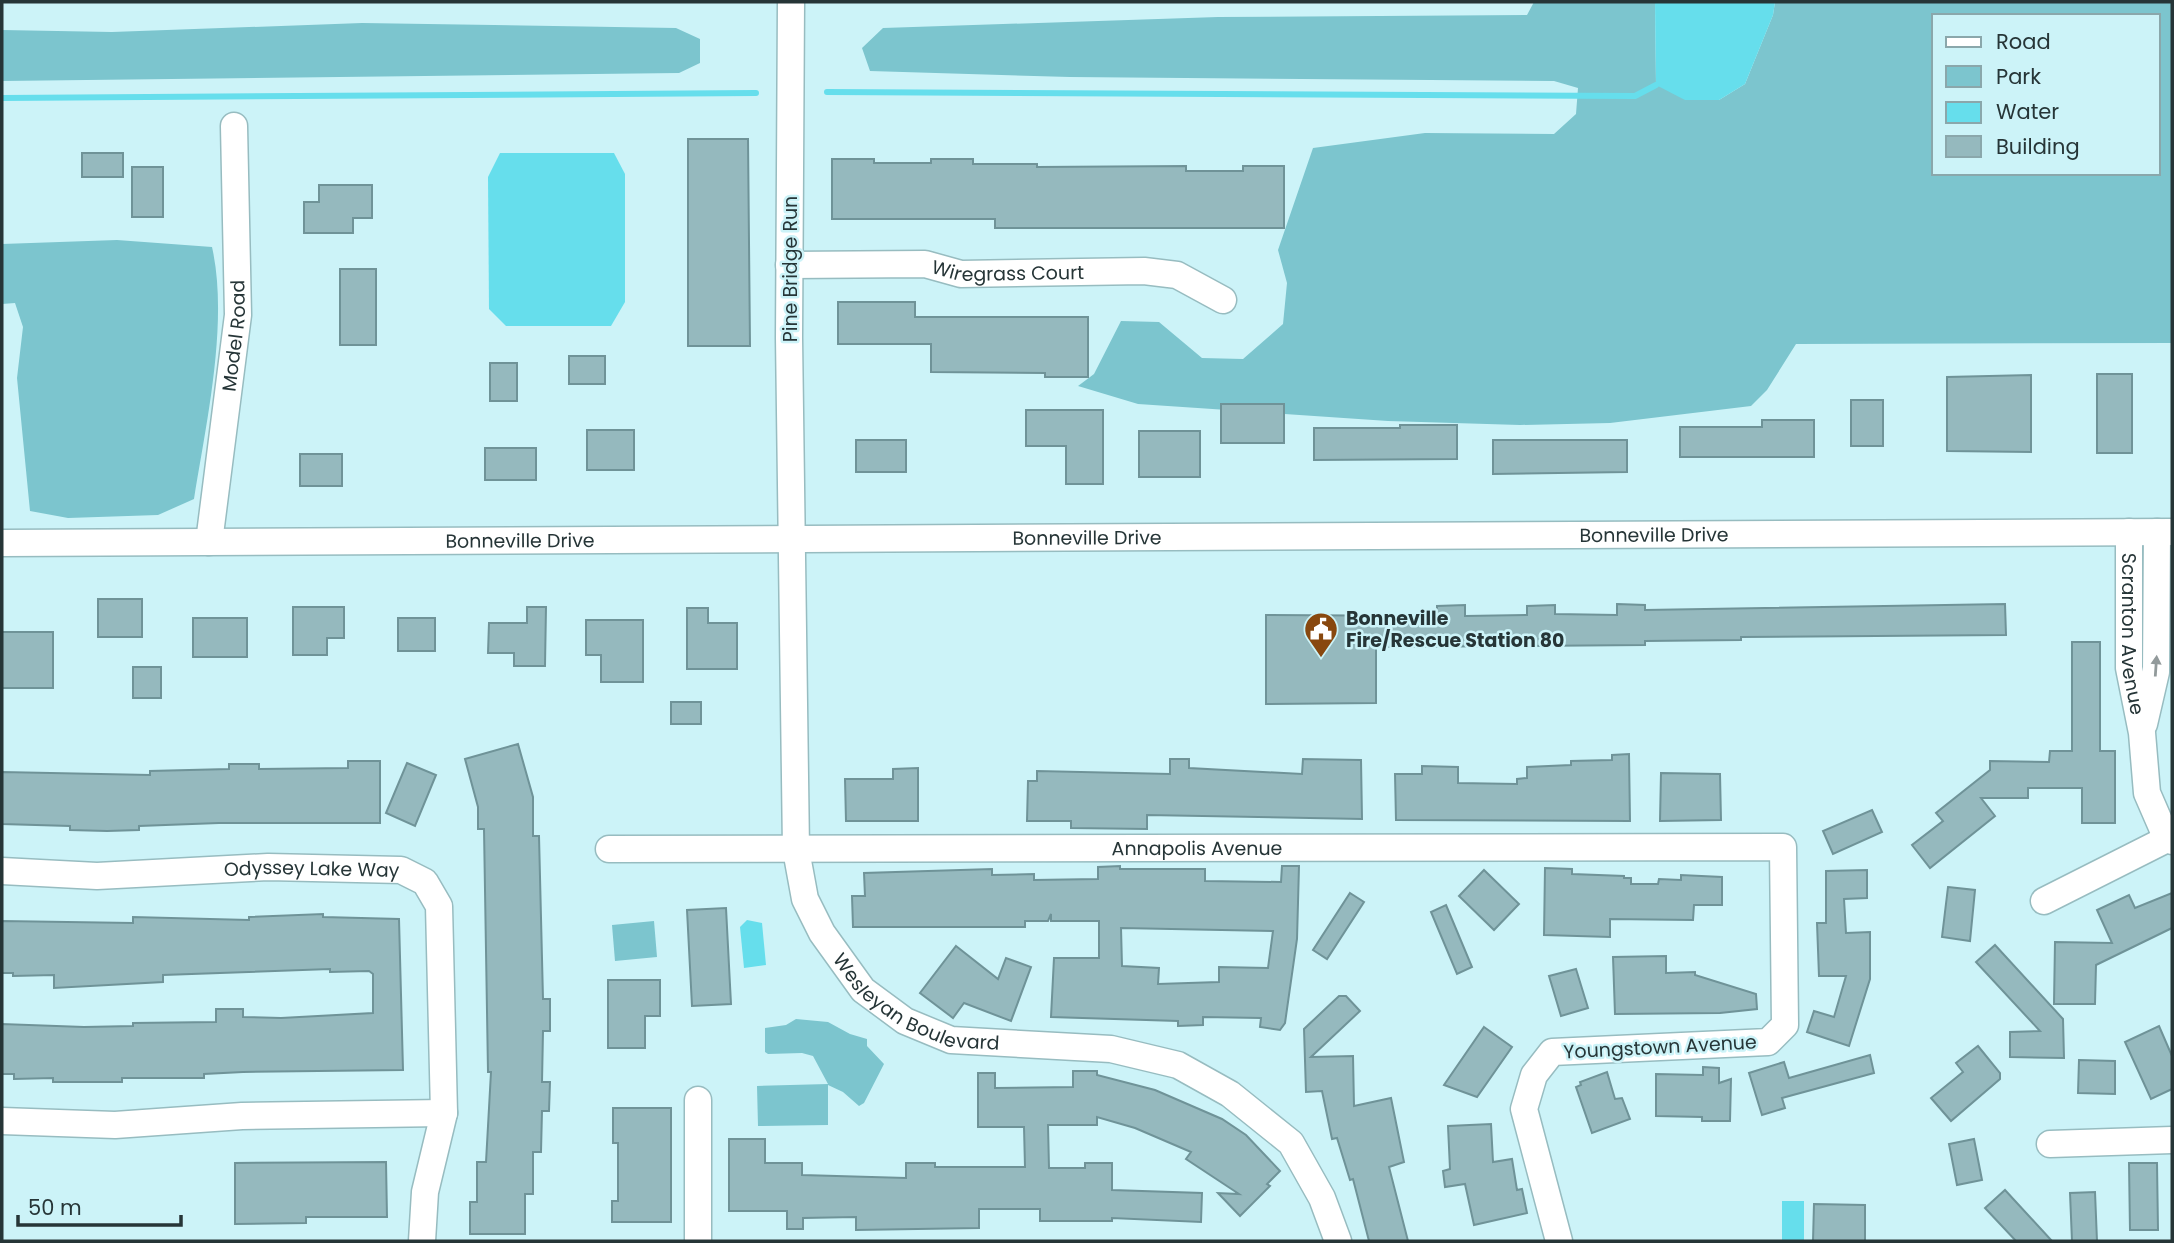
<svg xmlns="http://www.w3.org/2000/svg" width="2174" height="1243" viewBox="0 0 2174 1243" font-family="Poppins,sans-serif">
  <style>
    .green { fill: #7cc5ce; fill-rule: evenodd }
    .water { fill: #66deec }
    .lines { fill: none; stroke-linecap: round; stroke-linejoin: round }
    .stream { stroke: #66deec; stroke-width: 6 }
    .building { fill: #95b9be; stroke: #6f9398; stroke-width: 2; fill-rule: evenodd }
    .minor-casing { stroke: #97bcc0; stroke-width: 29 }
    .minor { stroke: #fff; stroke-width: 26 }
    .oneway { fill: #929a9b }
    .labels { text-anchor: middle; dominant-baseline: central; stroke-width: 5; stroke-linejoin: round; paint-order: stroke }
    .street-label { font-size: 19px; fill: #263537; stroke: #ccf3f8 }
    .poi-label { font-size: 19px; font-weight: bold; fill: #263537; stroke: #ccf3f8; text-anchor: start }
  </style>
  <rect width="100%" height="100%" fill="#ccf3f8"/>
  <!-- green -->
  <g class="green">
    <path d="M 1534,2 L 1655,2 L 1656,85 L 1719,100 L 1745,84 L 1773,15 L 1775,2 L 2172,2 L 2172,343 L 1796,344 L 1767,390 L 1751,406 L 1610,423 L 1520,425 L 1388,421 L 1138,404 L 1078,386 L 1094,374 L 1121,321 L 1159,322 L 1202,358 L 1243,359 L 1283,324 L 1287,283 L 1278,250 L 1313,148 L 1425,133 L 1554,134 L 1576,114 L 1578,88 L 1554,81 L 1070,77 L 870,71 L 862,48 L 883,28 L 1218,17 L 1527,15 ZM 1934,16 L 2158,16 L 2158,173 L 1934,173 Z"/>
    <path d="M 362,23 L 676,28 L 700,39 L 700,63 L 679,73 L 2,81 L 2,30 L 112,32 Z"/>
    <path d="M 117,240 L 212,247 C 229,322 206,424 194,499 L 158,515 L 68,518 L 30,511 L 17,378 L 23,327 L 15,303 L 2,304 L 2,244 Z"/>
    <path d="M 654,921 L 657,957 L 615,961 L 612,925 Z"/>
    <path d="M 796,1019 L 828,1022 L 850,1034 L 867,1039 L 867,1046 L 884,1064 L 864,1103 L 859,1106 L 843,1092 L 828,1085 L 828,1125 L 758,1126 L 757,1086 L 828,1084 L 813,1056 L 802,1053 L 768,1054 L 765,1052 L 765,1028 L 786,1025 Z"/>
  </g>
  <!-- water -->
  <g class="water">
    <path d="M 1655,2 L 1775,2 L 1773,15 L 1745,84 L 1719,100 L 1685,100 L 1656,85 Z"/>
    <path d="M 500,153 L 614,153 L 625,174 L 625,302 L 611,326 L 506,326 L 489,309 L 488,177 Z"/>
    <path d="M 747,920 L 762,923 L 766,965 L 744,968 L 740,927 Z"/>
    <rect x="1782" y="1201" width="22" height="40"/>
  </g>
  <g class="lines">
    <!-- stream -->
    <g class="stream">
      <path d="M 827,92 L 1635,96 L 1656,85"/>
      <path d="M 2,98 L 756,93"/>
    </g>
  </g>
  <!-- building -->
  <g class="building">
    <path d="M 688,139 L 748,139 L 750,346 L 688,346 Z"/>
    <rect x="82" y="153" width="41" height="24"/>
    <path d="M 832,159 L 874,159 L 874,163 L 931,163 L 931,159 L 973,159 L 973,164 L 1037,164 L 1037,167 L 1186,166 L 1186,171 L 1243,171 L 1243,166 L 1284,166 L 1284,228 L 995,228 L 995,219 L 832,219 Z"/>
    <rect x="132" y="167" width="31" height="50"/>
    <path d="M 319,185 L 372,185 L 372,218 L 353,218 L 353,233 L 304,233 L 304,202 L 319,202 Z"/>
    <rect x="340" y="269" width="36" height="76"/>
    <path d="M 838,302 L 915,302 L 915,317 L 1088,317 L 1088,377 L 1045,377 L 1045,373 L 931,372 L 931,344 L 838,344 Z"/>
    <rect x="569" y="356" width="36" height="28"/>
    <rect x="490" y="363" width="27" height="38"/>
    <rect x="2097" y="374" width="35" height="79"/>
    <path d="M 2031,375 L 2031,452 L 1947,451 L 1947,377 Z"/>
    <rect x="1851" y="400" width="32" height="46"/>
    <rect x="1221" y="404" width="63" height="39"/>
    <path d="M 1026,410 L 1103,410 L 1103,484 L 1066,484 L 1066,446 L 1026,446 Z"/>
    <path d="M 1762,420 L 1814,420 L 1814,457 L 1680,457 L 1680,427 L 1762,427 Z"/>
    <path d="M 1400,425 L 1457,425 L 1457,459 L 1314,460 L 1314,428 L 1400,428 Z"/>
    <rect x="587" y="430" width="47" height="40"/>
    <rect x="1139" y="431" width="61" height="46"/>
    <rect x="856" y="440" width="50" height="32"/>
    <path d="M 1493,440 L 1627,440 L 1627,472 L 1493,474 Z"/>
    <rect x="485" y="448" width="51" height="32"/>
    <rect x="300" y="454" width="42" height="32"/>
    <rect x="98" y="599" width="44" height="38"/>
    <path d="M 1617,604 L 1645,605 L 1645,610 L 2005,604 L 2006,635 L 1741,637 L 1741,640 L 1645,641 L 1645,645 L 1376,647 L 1376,703 L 1266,704 L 1266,615 L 1437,616 L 1437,606 L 1465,605 L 1465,616 L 1527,615 L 1527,606 L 1555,605 L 1555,614 L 1617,615 Z"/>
    <path d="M 293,607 L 344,607 L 344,638 L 327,638 L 327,655 L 293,655 Z"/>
    <path d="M 527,607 L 546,607 L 545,666 L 514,666 L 514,653 L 488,653 L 489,623 L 527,623 Z"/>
    <path d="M 687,608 L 708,608 L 708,623 L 737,623 L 737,669 L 687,669 Z"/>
    <rect x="193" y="618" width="54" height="39"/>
    <rect x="398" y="618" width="37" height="33"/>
    <path d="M 586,620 L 643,620 L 643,682 L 601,682 L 601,655 L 586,655 Z"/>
    <rect x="2" y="632" width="51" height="56"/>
    <path d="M 2072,642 L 2100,642 L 2100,751 L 2115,751 L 2115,823 L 2082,823 L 2082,788 L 2028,788 L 2028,798 L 1981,798 L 1995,816 L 1930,868 L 1912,845 L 1943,821 L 1936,813 L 1990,770 L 1990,761 L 2049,762 L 2050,751 L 2072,751 Z"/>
    <rect x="133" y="667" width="28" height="31"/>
    <rect x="671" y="702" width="30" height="22"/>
    <path d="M 518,744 L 533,797 L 533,836 L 539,836 L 543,999 L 550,999 L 550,1031 L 543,1031 L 542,1082 L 550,1082 L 549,1111 L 542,1111 L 541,1152 L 533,1152 L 533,1194 L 525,1194 L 525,1234 L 470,1234 L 470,1202 L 477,1202 L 477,1162 L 486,1162 L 491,1072 L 488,1072 L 484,829 L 478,829 L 478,807 L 465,759 Z"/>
    <path d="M 1629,754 L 1630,821 L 1396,820 L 1395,774 L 1422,774 L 1422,766 L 1458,767 L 1458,783 L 1517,784 L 1517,779 L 1527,778 L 1527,767 L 1571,765 L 1571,761 L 1612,760 L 1612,755 Z"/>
    <path d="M 1170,759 L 1189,759 L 1189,768 L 1302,774 L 1303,759 L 1361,760 L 1362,819 L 1147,815 L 1147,829 L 1071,828 L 1071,821 L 1027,821 L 1028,781 L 1037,781 L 1037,771 L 1170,774 Z"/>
    <path d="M 348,761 L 380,761 L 380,823 L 219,823 L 139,826 L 139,830 L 107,831 L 70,830 L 70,826 L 2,824 L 2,772 L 150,775 L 150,771 L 229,769 L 229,764 L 259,764 L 259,769 L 348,768 Z"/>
    <path d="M 407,763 L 436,775 L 415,826 L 386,813 Z"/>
    <path d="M 918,768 L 918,821 L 846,821 L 845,779 L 893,779 L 893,769 Z"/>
    <path d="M 1661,773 L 1720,774 L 1721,820 L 1660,821 Z"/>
    <path d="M 1872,810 L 1882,832 L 1833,854 L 1823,831 Z"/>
    <path d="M 1120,866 L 1120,869 L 1205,869 L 1205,881 L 1281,882 L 1282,866 L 1299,866 L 1297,939 L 1285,1023 L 1280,1030 L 1260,1027 L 1261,1018 L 1203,1017 L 1203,1025 L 1178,1026 L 1178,1021 L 1051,1017 L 1054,958 L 1099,958 L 1099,921 L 1051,921 L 1051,914 L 1048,921 L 1025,921 L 1025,927 L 853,927 L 852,896 L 865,896 L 864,873 L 992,869 L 992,875 L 1034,874 L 1034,880 L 1098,879 L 1098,867 ZM 1121,928 L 1273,931 L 1268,968 L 1219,967 L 1219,982 L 1158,984 L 1159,968 L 1122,966 Z"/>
    <path d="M 1545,868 L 1572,869 L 1572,874 L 1624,876 L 1624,878 L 1631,878 L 1631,884 L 1658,884 L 1659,879 L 1681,880 L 1681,875 L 1722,877 L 1722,905 L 1694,905 L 1693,920 L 1610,919 L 1610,937 L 1544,935 Z"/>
    <path d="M 1484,870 L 1519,904 L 1494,930 L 1459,896 Z"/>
    <path d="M 1867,870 L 1867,898 L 1844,899 L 1846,933 L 1870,932 L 1870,979 L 1849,1046 L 1807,1032 L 1814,1011 L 1834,1017 L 1846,976 L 1819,976 L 1817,923 L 1826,923 L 1826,871 Z"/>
    <path d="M 1948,887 L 1975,890 L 1970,941 L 1942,937 Z"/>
    <path d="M 1350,893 L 1364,902 L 1327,959 L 1313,950 Z"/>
    <path d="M 2172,893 L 2172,928 L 2096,965 L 2095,1004 L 2054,1004 L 2055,942 L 2112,943 L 2097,910 L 2129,895 L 2135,908 Z"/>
    <path d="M 1446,905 L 1472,967 L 1457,974 L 1431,912 Z"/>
    <path d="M 726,908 L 731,1004 L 692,1006 L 687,910 Z"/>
    <path d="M 323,914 L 323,917 L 399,919 L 403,1070 L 243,1072 L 204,1074 L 204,1078 L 122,1078 L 122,1082 L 53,1082 L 53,1078 L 14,1079 L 14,1074 L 2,1074 L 2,1024 L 84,1027 L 133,1026 L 133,1023 L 216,1022 L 216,1009 L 243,1009 L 243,1017 L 281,1018 L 373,1013 L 373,974 L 369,971 L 330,972 L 330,969 L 163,975 L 163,982 L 54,988 L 54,975 L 13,976 L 13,973 L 2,973 L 2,921 L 133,923 L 133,917 L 249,920 L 249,917 Z"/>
    <path d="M 1995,945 L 2063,1019 L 2064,1058 L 2010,1057 L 2010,1032 L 2040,1031 L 1976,962 Z"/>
    <path d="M 956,946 L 998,979 L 1006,958 L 1031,967 L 1011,1021 L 964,1003 L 953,1018 L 920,993 Z"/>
    <path d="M 1666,956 L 1666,973 L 1695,972 L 1695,975 L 1756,994 L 1757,1009 L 1720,1013 L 1615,1014 L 1613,957 Z"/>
    <path d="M 1576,969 L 1588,1008 L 1561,1016 L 1549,976 Z"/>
    <path d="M 608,980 L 660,980 L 660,1016 L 645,1016 L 645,1048 L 608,1048 Z"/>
    <path d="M 1339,996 L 1346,996 L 1360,1011 L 1311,1057 L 1353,1056 L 1354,1106 L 1391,1098 L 1404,1162 L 1389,1167 L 1408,1241 L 1369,1241 L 1353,1179 L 1350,1180 L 1337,1138 L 1332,1139 L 1322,1091 L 1306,1092 L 1304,1029 Z"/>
    <path d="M 2159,1026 L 2172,1056 L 2172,1089 L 2151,1099 L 2125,1042 Z"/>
    <path d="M 1484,1027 L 1512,1047 L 1477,1097 L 1444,1085 Z"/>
    <path d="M 1978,1046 L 2000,1073 L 2000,1079 L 1951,1121 L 1931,1098 L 1963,1072 L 1956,1063 Z"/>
    <path d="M 1870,1055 L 1874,1073 L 1782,1098 L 1785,1108 L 1762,1115 L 1749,1073 L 1784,1062 L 1789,1078 Z"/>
    <path d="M 2079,1060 L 2115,1061 L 2115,1094 L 2078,1093 Z"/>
    <path d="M 1703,1067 L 1719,1068 L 1719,1083 L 1731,1079 L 1730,1121 L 1702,1121 L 1702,1117 L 1656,1116 L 1656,1074 L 1703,1075 Z"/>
    <path d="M 1073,1071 L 1097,1071 L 1097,1075 L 1155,1090 L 1222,1119 L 1246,1135 L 1280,1171 L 1267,1184 L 1270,1186 L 1240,1216 L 1218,1193 L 1239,1194 L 1186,1159 L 1191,1152 L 1135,1128 L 1097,1117 L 1097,1125 L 1048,1125 L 1049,1168 L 1085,1168 L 1085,1163 L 1112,1163 L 1112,1190 L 1202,1193 L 1201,1222 L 1112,1218 L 1112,1221 L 1040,1221 L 1040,1209 L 979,1209 L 979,1228 L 856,1230 L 856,1217 L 803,1218 L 803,1229 L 787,1229 L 787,1211 L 729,1211 L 729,1139 L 765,1139 L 765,1163 L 802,1163 L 802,1175 L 906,1178 L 906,1163 L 935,1163 L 935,1167 L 1025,1167 L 1024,1127 L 978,1127 L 978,1073 L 995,1073 L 995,1088 L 1073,1087 Z"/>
    <path d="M 1607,1072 L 1615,1099 L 1622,1098 L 1630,1119 L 1592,1133 L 1576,1087 L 1581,1085 L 1580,1082 Z"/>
    <path d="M 613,1108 L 671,1108 L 671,1222 L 612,1222 L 612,1201 L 618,1201 L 618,1143 L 613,1143 Z"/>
    <path d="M 1491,1124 L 1493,1162 L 1512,1159 L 1517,1190 L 1522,1189 L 1527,1213 L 1474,1225 L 1465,1184 L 1445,1187 L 1443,1171 L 1450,1169 L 1448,1126 Z"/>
    <path d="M 1974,1139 L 1982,1180 L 1957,1185 L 1949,1144 Z"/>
    <path d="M 386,1162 L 387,1217 L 306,1217 L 306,1223 L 235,1224 L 235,1163 Z"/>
    <path d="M 2129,1163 L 2157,1163 L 2158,1230 L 2130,1230 Z"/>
    <path d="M 2005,1190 L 2052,1241 L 2016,1241 L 1985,1208 Z"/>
    <path d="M 2095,1192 L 2097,1241 L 2072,1241 L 2070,1193 Z"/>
    <path d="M 1814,1204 L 1865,1205 L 1865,1241 L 1813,1241 Z"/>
  </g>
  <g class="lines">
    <!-- minor casing -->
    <g class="minor-casing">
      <g id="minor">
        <path id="s1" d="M 791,2 L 789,338 L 796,850 L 805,899 L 822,933 L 863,990 L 905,1021 L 951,1040 L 1111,1049 L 1178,1065 L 1230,1094 L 1291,1143 L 1322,1198 L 1338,1241"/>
        <path id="s2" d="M 789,265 L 925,264 L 961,274 L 1144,271 L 1177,275 L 1223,300"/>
        <path id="s3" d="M 2129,532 L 2129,668 L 2142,733 L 2147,793 L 2167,839 L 2172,841"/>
        <path id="s4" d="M 209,542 L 238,315 L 234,126"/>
        <path id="s5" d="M 2,543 L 2172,532"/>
        <path d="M 2144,724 L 2156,672 L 2157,532"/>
        <path id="s6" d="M 609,849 L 1783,847 L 1785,1025 L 1768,1042 L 1552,1052 L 1534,1075 L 1524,1109 L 1559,1241"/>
        <path id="s7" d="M 2,871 L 97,876 L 268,867 L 401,870 L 425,882 L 439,906 L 444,1113 L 425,1192 L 422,1241"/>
        <path d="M 2044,901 L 2167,839"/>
        <path d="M 2,1121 L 115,1125 L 242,1116 L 444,1113"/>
        <path d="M 2050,1144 L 2172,1140"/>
        <path d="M 698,1241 L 698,1100"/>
      </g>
    </g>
    <!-- minor -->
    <use href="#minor" class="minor"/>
  </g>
  <!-- one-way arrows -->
  <defs><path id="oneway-solid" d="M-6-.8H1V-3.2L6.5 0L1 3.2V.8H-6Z" transform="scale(1.75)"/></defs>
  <use class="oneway" href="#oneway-solid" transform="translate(2156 666) rotate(-86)"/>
  <!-- icons -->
  <defs>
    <g id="civic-pin" transform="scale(1.75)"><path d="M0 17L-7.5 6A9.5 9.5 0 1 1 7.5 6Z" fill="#88480f" stroke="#ccf3f8"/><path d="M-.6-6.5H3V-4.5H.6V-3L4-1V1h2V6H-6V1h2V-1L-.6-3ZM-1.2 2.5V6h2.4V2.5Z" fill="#fff"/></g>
  </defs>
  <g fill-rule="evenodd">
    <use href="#civic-pin" x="1321" y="629"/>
  </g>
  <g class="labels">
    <!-- street labels -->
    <g class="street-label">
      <text stroke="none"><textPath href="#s2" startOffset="220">Wiregrass Court</textPath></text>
      <text transform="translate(790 269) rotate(-90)">Pine Bridge Run</text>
      <text stroke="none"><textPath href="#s4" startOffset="208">Model Road</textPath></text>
      <text stroke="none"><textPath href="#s5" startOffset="1652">Bonneville Drive</textPath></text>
      <text stroke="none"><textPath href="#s5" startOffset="1085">Bonneville Drive</textPath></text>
      <text stroke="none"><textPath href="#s5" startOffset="518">Bonneville Drive</textPath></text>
      <text stroke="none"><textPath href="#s3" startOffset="102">Scranton Avenue</textPath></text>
      <text stroke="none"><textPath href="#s6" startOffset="588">Annapolis Avenue</textPath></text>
      <text stroke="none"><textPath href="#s7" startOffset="310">Odyssey Lake Way</textPath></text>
      <text stroke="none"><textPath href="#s1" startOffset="1060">Wesleyan Boulevard</textPath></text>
      <text transform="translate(1660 1047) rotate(-3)">Youngstown Avenue</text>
    </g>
    <!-- poi labels -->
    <g class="poi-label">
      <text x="1346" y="618">Bonneville<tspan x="1346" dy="22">Fire/Rescue Station 80</tspan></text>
    </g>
  </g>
  <!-- border -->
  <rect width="2174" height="1243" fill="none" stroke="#263537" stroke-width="7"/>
  <!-- legend -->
  <rect x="1932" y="14" width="228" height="161" fill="#ccf3f8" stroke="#8aa7ab" stroke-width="2"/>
  <rect x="1946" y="37" width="35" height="10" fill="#ffffff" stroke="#8aa7ab" stroke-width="2"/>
  <text x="1996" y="49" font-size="21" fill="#263537">Road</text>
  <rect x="1946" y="66" width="35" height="21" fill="#7cc5ce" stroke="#8aa7ab" stroke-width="2"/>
  <text x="1996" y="84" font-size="21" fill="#263537">Park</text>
  <rect x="1946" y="102" width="35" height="21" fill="#66deec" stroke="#8aa7ab" stroke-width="2"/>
  <text x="1996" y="119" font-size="21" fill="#263537">Water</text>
  <rect x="1946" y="136" width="35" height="21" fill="#95b9be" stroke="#8aa7ab" stroke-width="2"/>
  <text x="1996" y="154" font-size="21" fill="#263537">Building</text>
  <!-- scale -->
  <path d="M18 1215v10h163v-10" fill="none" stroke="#263537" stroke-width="3.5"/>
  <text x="28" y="1215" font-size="21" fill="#263537" stroke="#ccf3f8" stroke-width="5" paint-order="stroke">50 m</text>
</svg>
